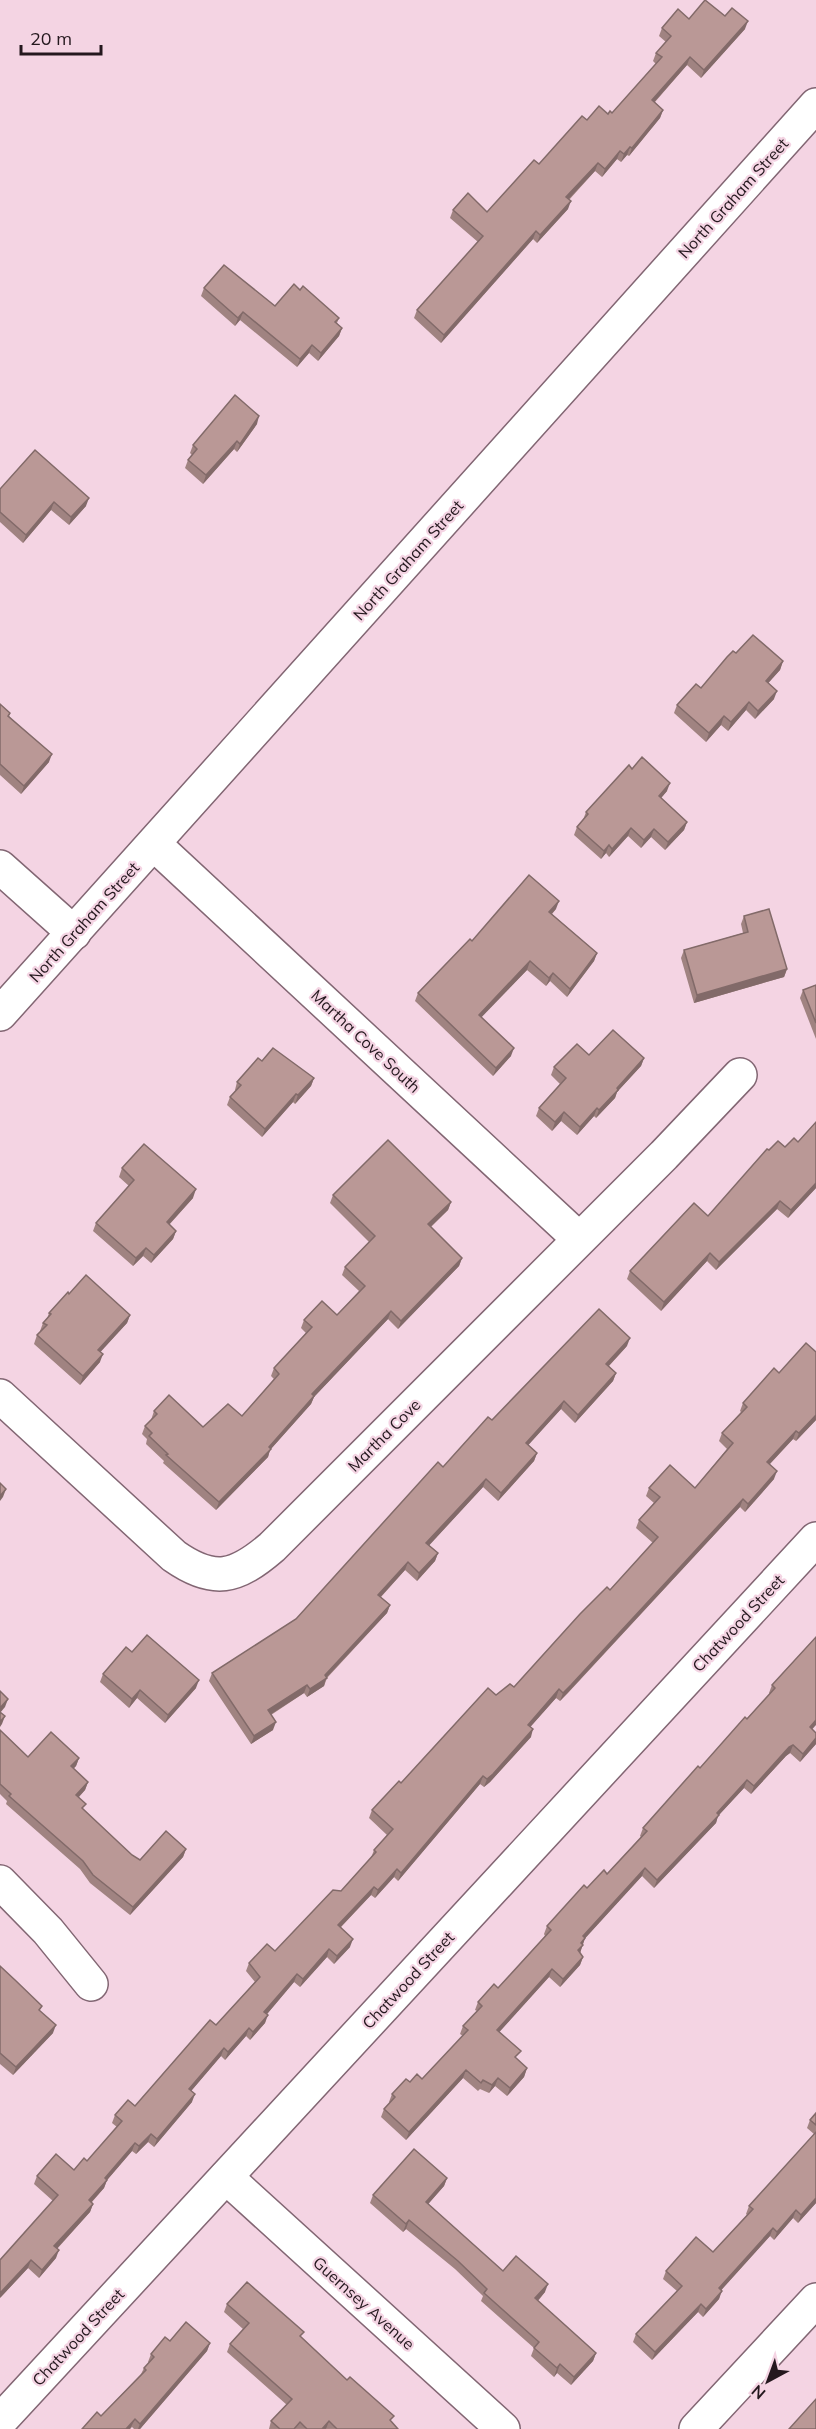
<svg xmlns="http://www.w3.org/2000/svg" width="816" height="2429" viewBox="0 0 816 2429" font-family="Mulish,sans-serif">
  <style>
    .lines { fill: none; stroke-linecap: round; stroke-linejoin: round }
    .minor-casing { stroke: #826673; stroke-width: 36 }
    .major-casing { stroke: #826673; stroke-width: 36 }
    .minor { stroke: #fff; stroke-width: 33 }
    .major { stroke: #fff; stroke-width: 33 }
    .wall { fill: #a08381 }
    .shaded-wall { fill: #826a69 }
    .building { fill: #ba9896; stroke: #826a69; stroke-width: 1.5 }
    .labels { text-anchor: middle; dominant-baseline: central; stroke-width: 4.5; stroke-linejoin: round; paint-order: stroke }
    .street-label { font-size: 16px; fill: #24181e; stroke: #f4d4e3 }
  </style>
  <rect width="100%" height="100%" fill="#f4d4e3"/>
  <g class="lines">
    <!-- minor casing -->
    <g class="minor-casing">
      <g id="minor">
        <path d="M 154,844 L 578,1238"/>
        <path d="M 0,867 L 74,933"/>
        <path d="M 0,1396 L 174,1556 C 214,1584 236,1578 272,1547 L 664,1155 L 740,1075"/>
        <path d="M 0,1882 L 48,1931 L 91,1984"/>
        <path d="M 226,2177 L 503,2429"/>
        <path d="M 0,2421 L 816,1539"/>
        <path d="M 696,2429 L 816,2300"/>
      </g>
    </g>
    <!-- major casing -->
    <g class="major-casing">
      <path id="major" d="M 0,1014 L 816,105"/>
    </g>
    <!-- minor -->
    <use href="#minor" class="minor"/>
    <!-- major -->
    <use href="#major" class="major"/>
  </g>
  <!-- wall -->
  <g class="wall">
    <path d="M 725,16 L 745,29 L 701,78 L 687,65 L 655,102 L 663,110 L 660,118 L 629,156 L 627,155 L 621,162 L 617,159 L 602,177 L 595,171 L 569,200 L 568,209 L 537,243 L 533,239 L 441,343 L 414,318 L 417,310 L 478,242 L 450,218 L 453,210 L 487,212 L 587,120 L 612,113 L 656,64 L 653,61 L 656,53 L 666,42 L 659,36 L 662,28 L 689,19 Z"/>
    <path d="M 204,288 L 275,306 L 300,290 L 339,318 L 337,323 L 342,328 L 339,336 L 318,361 L 309,353 L 297,367 L 240,320 L 235,326 L 201,296 Z"/>
    <path d="M 257,424 L 237,452 L 234,449 L 203,484 L 185,468 L 188,460 L 192,455 L 190,453 L 193,445 Z"/>
    <path d="M 0,489 L 86,506 L 69,525 L 51,510 L 23,543 L 0,522 Z"/>
    <path d="M 736,653 L 783,661 L 780,670 L 768,683 L 774,699 L 755,719 L 746,710 L 728,731 L 721,725 L 706,742 L 674,713 L 677,705 L 701,688 Z"/>
    <path d="M 0,704 L 10,713 L 9,716 L 49,762 L 21,794 L 0,775 Z"/>
    <path d="M 632,769 L 667,791 L 661,798 L 687,822 L 684,830 L 665,850 L 651,837 L 641,848 L 628,836 L 609,857 L 606,853 L 601,859 L 574,835 L 577,827 L 583,820 L 586,812 Z"/>
    <path d="M 556,909 L 552,914 L 597,953 L 594,961 L 567,997 L 550,981 L 546,986 L 527,970 L 481,1017 L 511,1056 L 493,1076 L 415,1001 L 418,993 L 472,941 Z"/>
    <path d="M 744,916 L 787,969 L 784,977 L 694,1003 L 681,958 L 684,950 L 743,933 L 741,924 Z"/>
    <path d="M 816,985 L 816,1039 L 800,998 L 803,990 Z"/>
    <path d="M 589,1055 L 644,1058 L 641,1066 L 617,1092 L 615,1098 L 596,1118 L 594,1116 L 577,1135 L 561,1121 L 552,1131 L 536,1116 L 539,1108 L 560,1084 L 551,1075 L 554,1067 Z"/>
    <path d="M 262,1061 L 314,1078 L 311,1086 L 295,1104 L 293,1102 L 262,1137 L 227,1105 L 230,1097 L 236,1091 L 235,1090 L 237,1082 Z"/>
    <path d="M 816,1122 L 816,1188 L 788,1218 L 777,1209 L 716,1270 L 707,1261 L 661,1311 L 627,1279 L 630,1271 L 708,1216 L 769,1150 L 785,1147 L 798,1142 Z"/>
    <path d="M 122,1168 L 193,1198 L 169,1225 L 176,1231 L 173,1239 L 151,1263 L 143,1256 L 133,1266 L 93,1231 L 96,1223 L 129,1186 L 119,1177 Z"/>
    <path d="M 333,1195 L 451,1202 L 448,1210 L 431,1227 L 462,1258 L 459,1266 L 398,1329 L 388,1319 L 314,1397 L 311,1404 L 270,1450 L 268,1457 L 216,1510 L 163,1463 L 164,1461 L 146,1444 L 147,1439 L 142,1434 L 145,1426 L 151,1420 L 154,1411 L 203,1427 L 242,1416 L 274,1379 L 271,1376 L 274,1368 L 306,1333 L 301,1328 L 304,1320 L 337,1315 L 359,1291 L 342,1275 L 345,1267 L 369,1242 L 330,1203 Z"/>
    <path d="M 69,1294 L 130,1315 L 127,1323 L 100,1352 L 100,1362 L 80,1385 L 34,1344 L 37,1335 L 41,1331 L 40,1331 L 43,1323 L 47,1319 L 49,1313 Z"/>
    <path d="M 627,1346 L 609,1366 L 616,1373 L 613,1381 L 575,1423 L 561,1409 L 528,1445 L 537,1453 L 534,1461 L 498,1501 L 483,1487 L 429,1545 L 438,1553 L 435,1561 L 417,1581 L 405,1570 L 381,1597 L 390,1605 L 387,1613 L 327,1678 L 324,1686 L 307,1697 L 304,1693 L 271,1715 L 273,1730 L 251,1744 L 209,1681 L 212,1673 L 296,1619 L 443,1467 L 492,1420 Z"/>
    <path d="M 743,1403 L 816,1420 L 796,1441 L 793,1439 L 770,1464 L 774,1479 L 745,1512 L 740,1507 L 568,1693 L 560,1701 L 556,1698 L 530,1727 L 531,1737 L 490,1782 L 484,1787 L 480,1784 L 398,1881 L 394,1877 L 375,1898 L 371,1895 L 341,1927 L 350,1947 L 334,1964 L 327,1957 L 300,1987 L 294,1982 L 267,2014 L 265,2023 L 250,2040 L 246,2036 L 225,2060 L 221,2056 L 191,2091 L 192,2102 L 154,2147 L 148,2142 L 136,2154 L 132,2151 L 107,2180 L 104,2188 L 92,2202 L 93,2204 L 90,2212 L 57,2249 L 56,2258 L 39,2278 L 28,2268 L 0,2298 L 53,2201 L 34,2184 L 37,2176 L 74,2170 L 87,2161 L 117,2127 L 112,2123 L 115,2115 L 135,2106 L 216,2025 L 255,1982 L 246,1971 L 249,1963 L 275,1951 L 341,1891 L 371,1858 L 374,1850 L 387,1835 L 369,1818 L 372,1810 L 496,1695 L 514,1687 L 610,1590 L 653,1543 L 636,1528 L 639,1520 L 654,1503 L 646,1496 L 649,1488 L 695,1488 L 727,1449 L 719,1441 L 722,1433 L 741,1412 L 740,1411 Z"/>
    <path d="M 816,1637 L 812,1729 L 816,1744 L 800,1762 L 790,1753 L 786,1756 L 751,1794 L 744,1788 L 718,1816 L 716,1823 L 654,1888 L 642,1876 L 585,1938 L 580,1953 L 583,1957 L 580,1965 L 562,1985 L 560,1987 L 549,1977 L 499,2032 L 517,2060 L 527,2068 L 524,2077 L 507,2096 L 495,2086 L 489,2093 L 480,2089 L 478,2091 L 463,2078 L 406,2140 L 381,2117 L 384,2109 L 390,2103 L 389,2102 L 392,2094 L 410,2082 L 422,2079 L 463,2036 L 460,2034 L 463,2026 L 477,2011 L 475,2010 L 478,2002 L 498,1988 L 545,1936 L 544,1934 L 547,1926 L 587,1888 L 607,1874 L 641,1837 L 640,1836 L 643,1828 L 770,1694 L 769,1693 L 772,1685 Z"/>
    <path d="M 132,1652 L 196,1688 L 165,1723 L 137,1698 L 129,1708 L 100,1682 L 103,1674 Z"/>
    <path d="M 0,1730 L 28,1757 L 79,1758 L 76,1766 L 73,1769 L 88,1782 L 85,1790 L 79,1797 L 83,1810 L 132,1855 L 140,1860 L 186,1849 L 183,1857 L 130,1915 L 90,1883 L 80,1869 L 6,1804 L 7,1801 L 0,1794 Z"/>
    <path d="M 0,1966 L 40,2011 L 53,2033 L 13,2075 L 0,2064 Z"/>
    <path d="M 816,2113 L 816,2203 L 798,2223 L 793,2218 L 774,2240 L 770,2236 L 721,2290 L 719,2299 L 703,2317 L 698,2312 L 652,2360 L 633,2342 L 636,2334 L 677,2291 L 663,2279 L 666,2271 L 713,2252 L 747,2215 L 746,2214 L 749,2206 L 814,2134 L 807,2128 L 810,2120 Z"/>
    <path d="M 447,2178 L 444,2186 L 428,2204 L 503,2271 L 545,2292 L 538,2301 L 596,2353 L 593,2361 L 571,2385 L 557,2373 L 554,2377 L 531,2356 L 534,2348 L 481,2301 L 483,2296 L 455,2269 L 406,2229 L 403,2232 L 370,2203 L 373,2195 Z"/>
    <path d="M 227,2304 L 301,2338 L 392,2422 L 398,2429 L 269,2429 L 271,2421 L 287,2405 L 227,2352 L 230,2344 L 243,2329 L 224,2312 Z"/>
    <path d="M 170,2341 L 210,2343 L 207,2351 L 140,2429 L 134,2429 L 132,2427 L 130,2429 L 82,2429 L 101,2416 L 141,2374 L 144,2368 L 149,2363 L 148,2362 L 151,2354 Z"/>
  </g>
  <!-- shaded-wall -->
  <g class="shaded-wall">
    <path d="M 748,21 L 745,29 L 701,78 L 704,70 Z"/>
    <path d="M 690,57 L 687,65 L 649,108 L 652,100 Z"/>
    <path d="M 663,110 L 660,118 L 629,156 L 632,148 Z"/>
    <path d="M 630,147 L 627,155 L 621,162 L 624,154 Z"/>
    <path d="M 620,151 L 617,159 L 602,177 L 605,169 Z"/>
    <path d="M 598,163 L 595,171 L 563,205 L 566,197 Z"/>
    <path d="M 571,201 L 568,209 L 537,243 L 540,235 Z"/>
    <path d="M 536,231 L 533,239 L 441,343 L 444,335 Z"/>
    <path d="M 243,312 L 240,320 L 235,326 L 238,318 Z"/>
    <path d="M 342,328 L 339,336 L 318,361 L 321,353 Z"/>
    <path d="M 312,345 L 309,353 L 297,367 L 300,359 Z"/>
    <path d="M 259,416 L 257,424 L 237,452 L 240,444 Z"/>
    <path d="M 237,441 L 234,449 L 203,484 L 206,475 Z"/>
    <path d="M 89,498 L 86,506 L 69,525 L 71,517 Z"/>
    <path d="M 54,502 L 51,510 L 23,543 L 26,535 Z"/>
    <path d="M 783,661 L 780,670 L 763,689 L 766,681 Z"/>
    <path d="M 777,691 L 774,699 L 755,719 L 758,711 Z"/>
    <path d="M 749,702 L 746,710 L 728,731 L 731,722 Z"/>
    <path d="M 724,716 L 721,725 L 706,742 L 709,733 Z"/>
    <path d="M 52,754 L 49,762 L 21,794 L 24,786 Z"/>
    <path d="M 670,783 L 667,791 L 656,804 L 659,796 Z"/>
    <path d="M 687,822 L 684,830 L 665,850 L 668,842 Z"/>
    <path d="M 631,828 L 628,836 L 609,857 L 612,849 Z"/>
    <path d="M 654,829 L 651,837 L 641,848 L 644,840 Z"/>
    <path d="M 609,845 L 606,853 L 601,859 L 604,851 Z"/>
    <path d="M 559,901 L 556,909 L 546,920 L 549,912 Z"/>
    <path d="M 597,953 L 594,961 L 567,997 L 570,989 Z"/>
    <path d="M 530,961 L 527,970 L 476,1023 L 479,1015 Z"/>
    <path d="M 787,969 L 784,977 L 694,1003 L 697,995 Z"/>
    <path d="M 553,973 L 550,981 L 546,986 L 549,978 Z"/>
    <path d="M 514,1048 L 511,1056 L 493,1076 L 496,1068 Z"/>
    <path d="M 644,1058 L 641,1066 L 617,1092 L 615,1098 L 596,1118 L 599,1110 L 617,1088 Z"/>
    <path d="M 314,1078 L 311,1086 L 295,1104 L 298,1095 Z"/>
    <path d="M 296,1094 L 293,1102 L 262,1137 L 265,1129 Z"/>
    <path d="M 597,1108 L 594,1116 L 577,1135 L 580,1127 Z"/>
    <path d="M 564,1112 L 561,1121 L 552,1131 L 555,1122 Z"/>
    <path d="M 816,1183 L 816,1188 L 788,1218 L 791,1210 Z"/>
    <path d="M 196,1189 L 193,1198 L 164,1230 L 167,1222 Z"/>
    <path d="M 780,1201 L 777,1209 L 716,1270 L 719,1262 Z"/>
    <path d="M 451,1202 L 448,1210 L 425,1232 L 428,1224 Z"/>
    <path d="M 176,1231 L 173,1239 L 151,1263 L 154,1255 Z"/>
    <path d="M 146,1248 L 143,1256 L 133,1266 L 136,1258 Z"/>
    <path d="M 710,1253 L 707,1261 L 661,1311 L 664,1302 Z"/>
    <path d="M 462,1258 L 459,1266 L 398,1329 L 401,1321 Z"/>
    <path d="M 391,1311 L 388,1319 L 314,1397 L 311,1404 L 270,1450 L 268,1457 L 216,1510 L 219,1502 L 269,1447 L 312,1394 Z"/>
    <path d="M 130,1315 L 127,1323 L 95,1358 L 98,1350 Z"/>
    <path d="M 630,1338 L 627,1346 L 603,1372 L 606,1364 Z"/>
    <path d="M 103,1354 L 100,1362 L 80,1385 L 83,1376 Z"/>
    <path d="M 616,1373 L 613,1381 L 575,1423 L 578,1415 Z"/>
    <path d="M 564,1401 L 561,1409 L 523,1451 L 526,1443 Z"/>
    <path d="M 816,1415 L 816,1420 L 796,1441 L 799,1433 Z"/>
    <path d="M 796,1431 L 793,1439 L 764,1470 L 767,1462 Z"/>
    <path d="M 537,1453 L 534,1461 L 498,1501 L 501,1493 Z"/>
    <path d="M 777,1471 L 774,1479 L 745,1512 L 748,1504 Z"/>
    <path d="M 486,1479 L 483,1487 L 424,1551 L 426,1543 Z"/>
    <path d="M 6,1489 L 3,1497 L 0,1501 L 0,1496 Z"/>
    <path d="M 743,1499 L 740,1507 L 560,1701 L 563,1693 Z"/>
    <path d="M 438,1553 L 435,1561 L 417,1581 L 419,1573 Z"/>
    <path d="M 408,1562 L 405,1570 L 375,1603 L 378,1595 Z"/>
    <path d="M 390,1605 L 387,1613 L 326,1678 L 324,1686 L 307,1697 L 310,1689 L 325,1675 Z"/>
    <path d="M 199,1680 L 196,1688 L 165,1723 L 168,1715 Z"/>
    <path d="M 307,1685 L 304,1693 L 265,1718 L 268,1710 Z"/>
    <path d="M 559,1689 L 556,1698 L 525,1733 L 528,1725 Z"/>
    <path d="M 140,1690 L 137,1698 L 129,1708 L 132,1699 Z"/>
    <path d="M 8,1699 L 5,1707 L 0,1713 L 0,1708 Z"/>
    <path d="M 5,1716 L 2,1724 L 0,1727 L 0,1722 Z"/>
    <path d="M 816,1720 L 816,1725 L 807,1735 L 810,1727 Z"/>
    <path d="M 276,1722 L 273,1730 L 251,1744 L 254,1736 Z"/>
    <path d="M 533,1729 L 531,1737 L 490,1782 L 484,1787 L 487,1779 Z"/>
    <path d="M 816,1738 L 816,1744 L 800,1762 L 803,1754 Z"/>
    <path d="M 793,1745 L 790,1753 L 786,1756 L 751,1794 L 754,1786 L 789,1747 Z"/>
    <path d="M 79,1758 L 76,1766 L 68,1774 L 71,1766 Z"/>
    <path d="M 483,1776 L 480,1784 L 398,1881 L 401,1873 Z"/>
    <path d="M 747,1780 L 744,1788 L 718,1816 L 716,1823 L 654,1888 L 657,1880 Z"/>
    <path d="M 88,1782 L 85,1790 L 73,1803 L 76,1795 Z"/>
    <path d="M 186,1849 L 183,1857 L 130,1915 L 133,1907 Z"/>
    <path d="M 645,1868 L 642,1876 L 580,1944 L 583,1936 Z"/>
    <path d="M 397,1869 L 394,1877 L 375,1898 L 378,1890 Z"/>
    <path d="M 374,1887 L 371,1895 L 335,1933 L 338,1925 Z"/>
    <path d="M 585,1938 L 580,1953 L 575,1959 L 581,1943 Z"/>
    <path d="M 353,1939 L 350,1947 L 334,1964 L 337,1956 Z"/>
    <path d="M 329,1949 L 327,1957 L 300,1987 L 303,1979 Z"/>
    <path d="M 583,1957 L 580,1965 L 560,1987 L 563,1979 Z"/>
    <path d="M 552,1969 L 549,1977 L 494,2038 L 497,2030 Z"/>
    <path d="M 297,1974 L 294,1982 L 262,2020 L 264,2012 Z"/>
    <path d="M 268,2015 L 265,2023 L 250,2040 L 253,2032 Z"/>
    <path d="M 56,2025 L 53,2033 L 13,2075 L 16,2067 Z"/>
    <path d="M 249,2028 L 246,2036 L 225,2060 L 228,2052 Z"/>
    <path d="M 224,2048 L 221,2056 L 186,2097 L 189,2089 Z"/>
    <path d="M 527,2068 L 524,2077 L 507,2096 L 510,2088 Z"/>
    <path d="M 466,2070 L 463,2078 L 406,2140 L 409,2132 Z"/>
    <path d="M 498,2078 L 495,2086 L 489,2093 L 492,2085 Z"/>
    <path d="M 195,2094 L 192,2102 L 154,2147 L 157,2139 Z"/>
    <path d="M 151,2134 L 148,2142 L 136,2154 L 139,2146 Z"/>
    <path d="M 135,2143 L 132,2151 L 102,2186 L 105,2178 Z"/>
    <path d="M 447,2178 L 444,2186 L 423,2210 L 426,2202 Z"/>
    <path d="M 107,2180 L 104,2188 L 86,2208 L 89,2200 Z"/>
    <path d="M 816,2198 L 816,2203 L 798,2223 L 801,2215 Z"/>
    <path d="M 93,2204 L 90,2212 L 51,2255 L 54,2246 Z"/>
    <path d="M 796,2210 L 793,2218 L 774,2240 L 777,2232 Z"/>
    <path d="M 409,2220 L 406,2229 L 403,2232 L 406,2224 Z"/>
    <path d="M 773,2228 L 770,2236 L 716,2296 L 719,2288 Z"/>
    <path d="M 59,2250 L 56,2258 L 39,2278 L 42,2270 Z"/>
    <path d="M 31,2260 L 28,2268 L 0,2298 L 0,2293 Z"/>
    <path d="M 548,2284 L 545,2292 L 532,2307 L 535,2298 Z"/>
    <path d="M 722,2291 L 719,2299 L 703,2317 L 706,2309 Z"/>
    <path d="M 701,2304 L 698,2312 L 652,2360 L 655,2352 Z"/>
    <path d="M 210,2343 L 207,2351 L 140,2429 L 138,2429 L 140,2424 Z"/>
    <path d="M 596,2353 L 593,2361 L 571,2385 L 574,2377 Z"/>
    <path d="M 560,2364 L 557,2373 L 554,2377 L 557,2368 Z"/>
    <path d="M 135,2419 L 130,2429 L 126,2429 Z"/>
    <path d="M 329,2421 L 326,2429 L 322,2429 Z"/>
  </g>
  <!-- building -->
  <g class="building">
    <path d="M 705,0 L 725,16 L 732,8 L 748,21 L 704,70 L 690,57 L 652,100 L 663,110 L 632,148 L 630,147 L 624,154 L 620,151 L 605,169 L 598,163 L 566,197 L 571,201 L 540,235 L 536,231 L 444,335 L 417,310 L 483,236 L 453,210 L 468,193 L 487,212 L 534,160 L 539,164 L 582,116 L 587,120 L 599,106 L 608,114 L 610,111 L 612,113 L 662,57 L 656,53 L 671,36 L 662,28 L 678,9 L 689,19 Z"/>
    <path d="M 224,265 L 275,306 L 294,284 L 300,290 L 303,286 L 339,318 L 335,322 L 342,328 L 321,353 L 312,345 L 300,359 L 243,312 L 238,318 L 204,288 Z"/>
    <path d="M 235,395 L 259,416 L 240,444 L 237,441 L 206,475 L 188,460 L 197,449 L 193,445 Z"/>
    <path d="M 35,450 L 89,498 L 71,517 L 54,502 L 26,535 L 0,512 L 0,489 Z"/>
    <path d="M 753,635 L 783,661 L 766,681 L 777,691 L 758,711 L 749,702 L 731,722 L 724,716 L 709,733 L 677,705 L 696,684 L 701,688 L 727,657 L 733,651 L 736,653 Z"/>
    <path d="M 0,704 L 10,713 L 8,716 L 52,754 L 24,786 L 0,764 Z"/>
    <path d="M 642,757 L 670,783 L 659,796 L 687,822 L 668,842 L 654,829 L 644,840 L 631,828 L 612,849 L 609,845 L 604,851 L 577,827 L 588,814 L 586,812 L 629,765 L 632,769 Z"/>
    <path d="M 529,875 L 559,901 L 549,912 L 597,953 L 570,989 L 553,973 L 549,978 L 530,961 L 479,1015 L 514,1048 L 496,1068 L 418,993 L 470,939 L 472,941 Z"/>
    <path d="M 769,909 L 787,969 L 697,995 L 684,950 L 748,932 L 744,916 Z"/>
    <path d="M 816,985 L 816,1023 L 803,990 Z"/>
    <path d="M 613,1030 L 644,1058 L 617,1088 L 618,1090 L 599,1110 L 597,1108 L 580,1127 L 564,1112 L 555,1122 L 539,1108 L 566,1078 L 554,1067 L 577,1044 L 589,1055 Z"/>
    <path d="M 273,1048 L 314,1078 L 298,1095 L 296,1094 L 265,1129 L 230,1097 L 241,1085 L 237,1082 L 258,1058 L 262,1061 Z"/>
    <path d="M 816,1122 L 816,1183 L 791,1210 L 780,1201 L 719,1262 L 710,1253 L 664,1302 L 630,1271 L 694,1203 L 708,1216 L 767,1149 L 769,1150 L 778,1141 L 785,1147 L 794,1138 L 798,1142 Z"/>
    <path d="M 388,1140 L 451,1202 L 428,1224 L 462,1258 L 401,1321 L 391,1311 L 312,1394 L 314,1396 L 269,1447 L 271,1449 L 219,1502 L 166,1455 L 168,1454 L 149,1436 L 152,1433 L 145,1426 L 157,1414 L 154,1411 L 169,1395 L 203,1427 L 228,1404 L 242,1416 L 279,1374 L 274,1368 L 312,1327 L 304,1320 L 322,1301 L 337,1315 L 365,1286 L 345,1267 L 375,1236 L 333,1195 Z"/>
    <path d="M 144,1144 L 196,1189 L 167,1222 L 176,1231 L 154,1255 L 146,1248 L 136,1258 L 96,1223 L 134,1180 L 122,1168 Z"/>
    <path d="M 86,1275 L 130,1315 L 98,1350 L 103,1354 L 83,1376 L 37,1335 L 47,1325 L 43,1323 L 51,1314 L 49,1313 L 68,1292 L 69,1294 Z"/>
    <path d="M 599,1309 L 630,1338 L 606,1364 L 616,1373 L 578,1415 L 564,1401 L 526,1443 L 537,1453 L 501,1493 L 486,1479 L 426,1543 L 438,1553 L 419,1573 L 408,1562 L 378,1595 L 390,1605 L 325,1675 L 327,1678 L 310,1689 L 307,1685 L 268,1710 L 276,1722 L 254,1736 L 212,1673 L 296,1619 L 438,1462 L 443,1467 L 488,1417 L 492,1420 Z"/>
    <path d="M 806,1343 L 816,1352 L 816,1415 L 799,1433 L 796,1431 L 767,1462 L 777,1471 L 748,1504 L 743,1499 L 571,1685 L 563,1693 L 559,1689 L 528,1725 L 533,1729 L 493,1774 L 487,1779 L 483,1776 L 401,1873 L 397,1869 L 378,1890 L 374,1887 L 338,1925 L 353,1939 L 337,1956 L 329,1949 L 303,1979 L 297,1974 L 264,2012 L 268,2015 L 253,2032 L 249,2028 L 228,2052 L 224,2048 L 189,2089 L 195,2094 L 157,2139 L 151,2134 L 139,2146 L 135,2143 L 105,2178 L 107,2180 L 89,2200 L 93,2204 L 54,2246 L 59,2250 L 42,2270 L 31,2260 L 0,2293 L 0,2260 L 58,2195 L 37,2176 L 56,2154 L 74,2170 L 84,2158 L 87,2161 L 122,2121 L 115,2115 L 128,2100 L 135,2106 L 210,2020 L 216,2025 L 260,1977 L 249,1963 L 267,1944 L 275,1951 L 333,1890 L 341,1891 L 376,1852 L 374,1850 L 393,1829 L 372,1810 L 399,1781 L 401,1783 L 488,1688 L 496,1695 L 510,1684 L 514,1687 L 580,1614 L 607,1587 L 610,1590 L 658,1537 L 639,1520 L 660,1497 L 649,1488 L 670,1465 L 695,1488 L 733,1443 L 722,1433 L 747,1407 L 743,1403 L 774,1368 L 779,1373 Z"/>
    <path d="M 0,1483 L 6,1489 L 0,1496 Z"/>
    <path d="M 147,1635 L 199,1680 L 168,1715 L 140,1690 L 132,1699 L 103,1674 L 126,1647 L 132,1652 Z"/>
    <path d="M 816,1637 L 816,1720 L 810,1727 L 816,1733 L 816,1738 L 803,1754 L 793,1745 L 789,1747 L 754,1786 L 747,1780 L 717,1813 L 719,1815 L 657,1880 L 645,1868 L 583,1936 L 585,1938 L 581,1943 L 583,1945 L 578,1950 L 583,1957 L 565,1977 L 563,1979 L 552,1969 L 497,2030 L 521,2051 L 515,2057 L 527,2068 L 510,2088 L 498,2078 L 492,2085 L 483,2080 L 481,2083 L 466,2070 L 409,2132 L 384,2109 L 395,2097 L 392,2094 L 406,2079 L 410,2082 L 417,2074 L 422,2079 L 468,2030 L 463,2026 L 482,2006 L 478,2002 L 494,1984 L 498,1988 L 551,1930 L 547,1926 L 584,1885 L 587,1888 L 604,1870 L 607,1874 L 647,1831 L 643,1828 L 698,1766 L 700,1768 L 745,1717 L 747,1719 L 775,1688 L 772,1685 Z"/>
    <path d="M 0,1691 L 8,1699 L 0,1708 Z"/>
    <path d="M 0,1712 L 5,1716 L 0,1722 Z"/>
    <path d="M 0,1730 L 28,1757 L 51,1732 L 79,1758 L 71,1766 L 88,1782 L 76,1795 L 86,1804 L 82,1808 L 132,1855 L 140,1860 L 166,1831 L 186,1849 L 133,1907 L 93,1875 L 83,1861 L 9,1796 L 11,1794 L 0,1784 Z"/>
    <path d="M 0,1966 L 15,1980 L 42,2006 L 39,2010 L 56,2025 L 16,2067 L 0,2053 Z"/>
    <path d="M 816,2113 L 816,2125 L 810,2120 Z"/>
    <path d="M 816,2132 L 816,2198 L 801,2215 L 796,2210 L 777,2232 L 773,2228 L 719,2288 L 722,2291 L 706,2309 L 701,2304 L 655,2352 L 636,2334 L 682,2286 L 666,2271 L 696,2237 L 713,2252 L 753,2209 L 749,2206 Z"/>
    <path d="M 414,2149 L 447,2178 L 426,2202 L 503,2271 L 516,2256 L 548,2284 L 535,2298 L 596,2353 L 574,2377 L 560,2364 L 557,2368 L 534,2348 L 539,2342 L 484,2293 L 487,2289 L 458,2261 L 409,2220 L 406,2224 L 373,2195 Z"/>
    <path d="M 247,2282 L 304,2332 L 300,2336 L 347,2380 L 350,2377 L 394,2416 L 390,2420 L 398,2429 L 337,2429 L 329,2421 L 322,2429 L 307,2429 L 300,2422 L 294,2429 L 280,2429 L 271,2421 L 292,2399 L 230,2344 L 249,2323 L 227,2304 Z"/>
    <path d="M 186,2322 L 210,2343 L 140,2424 L 135,2419 L 126,2429 L 82,2429 L 97,2412 L 101,2416 L 146,2370 L 144,2368 L 154,2357 L 151,2354 L 165,2337 L 170,2341 Z"/>
    <path d="M 816,2399 L 816,2429 L 789,2429 Z"/>
  </g>
  <g class="labels">
    <!-- street labels -->
    <g class="street-label">
      <text transform="translate(733 198) rotate(-48)">North Graham Street</text>
      <text transform="translate(408 560) rotate(-48)">North Graham Street</text>
      <text transform="translate(84 922) rotate(-48)">North Graham Street</text>
      <text transform="translate(366 1041) rotate(43)">Martha Cove South</text>
      <text transform="translate(384 1435) rotate(-45)">Martha Cove</text>
      <text transform="translate(738 1623) rotate(-47)">Chatwood Street</text>
      <text transform="translate(408 1980) rotate(-47)">Chatwood Street</text>
      <text transform="translate(364 2303) rotate(42)">Guernsey Avenue</text>
      <text transform="translate(78 2337) rotate(-47)">Chatwood Street</text>
    </g>
  </g>
  <!-- north arrow -->
  <g transform="translate(768 2381) rotate(221)" stroke="#f4d4e3" stroke-width="4.5" paint-order="stroke">
  <path d="M0-4.5L10 22L0 15L-10 22Z" fill="#24181e"/>
  <text y="-9" font-size="16" font-weight="bold" text-anchor="middle" fill="#24181e">N</text>
  </g>
  <!-- scale -->
  <path d="M21 45v9h80v-9" fill="none" stroke="#24181e" stroke-width="3"/>
  <text x="30" y="45" font-size="18" fill="#24181e" stroke="#f4d4e3" stroke-width="4.5" paint-order="stroke">20 m</text>
</svg>
